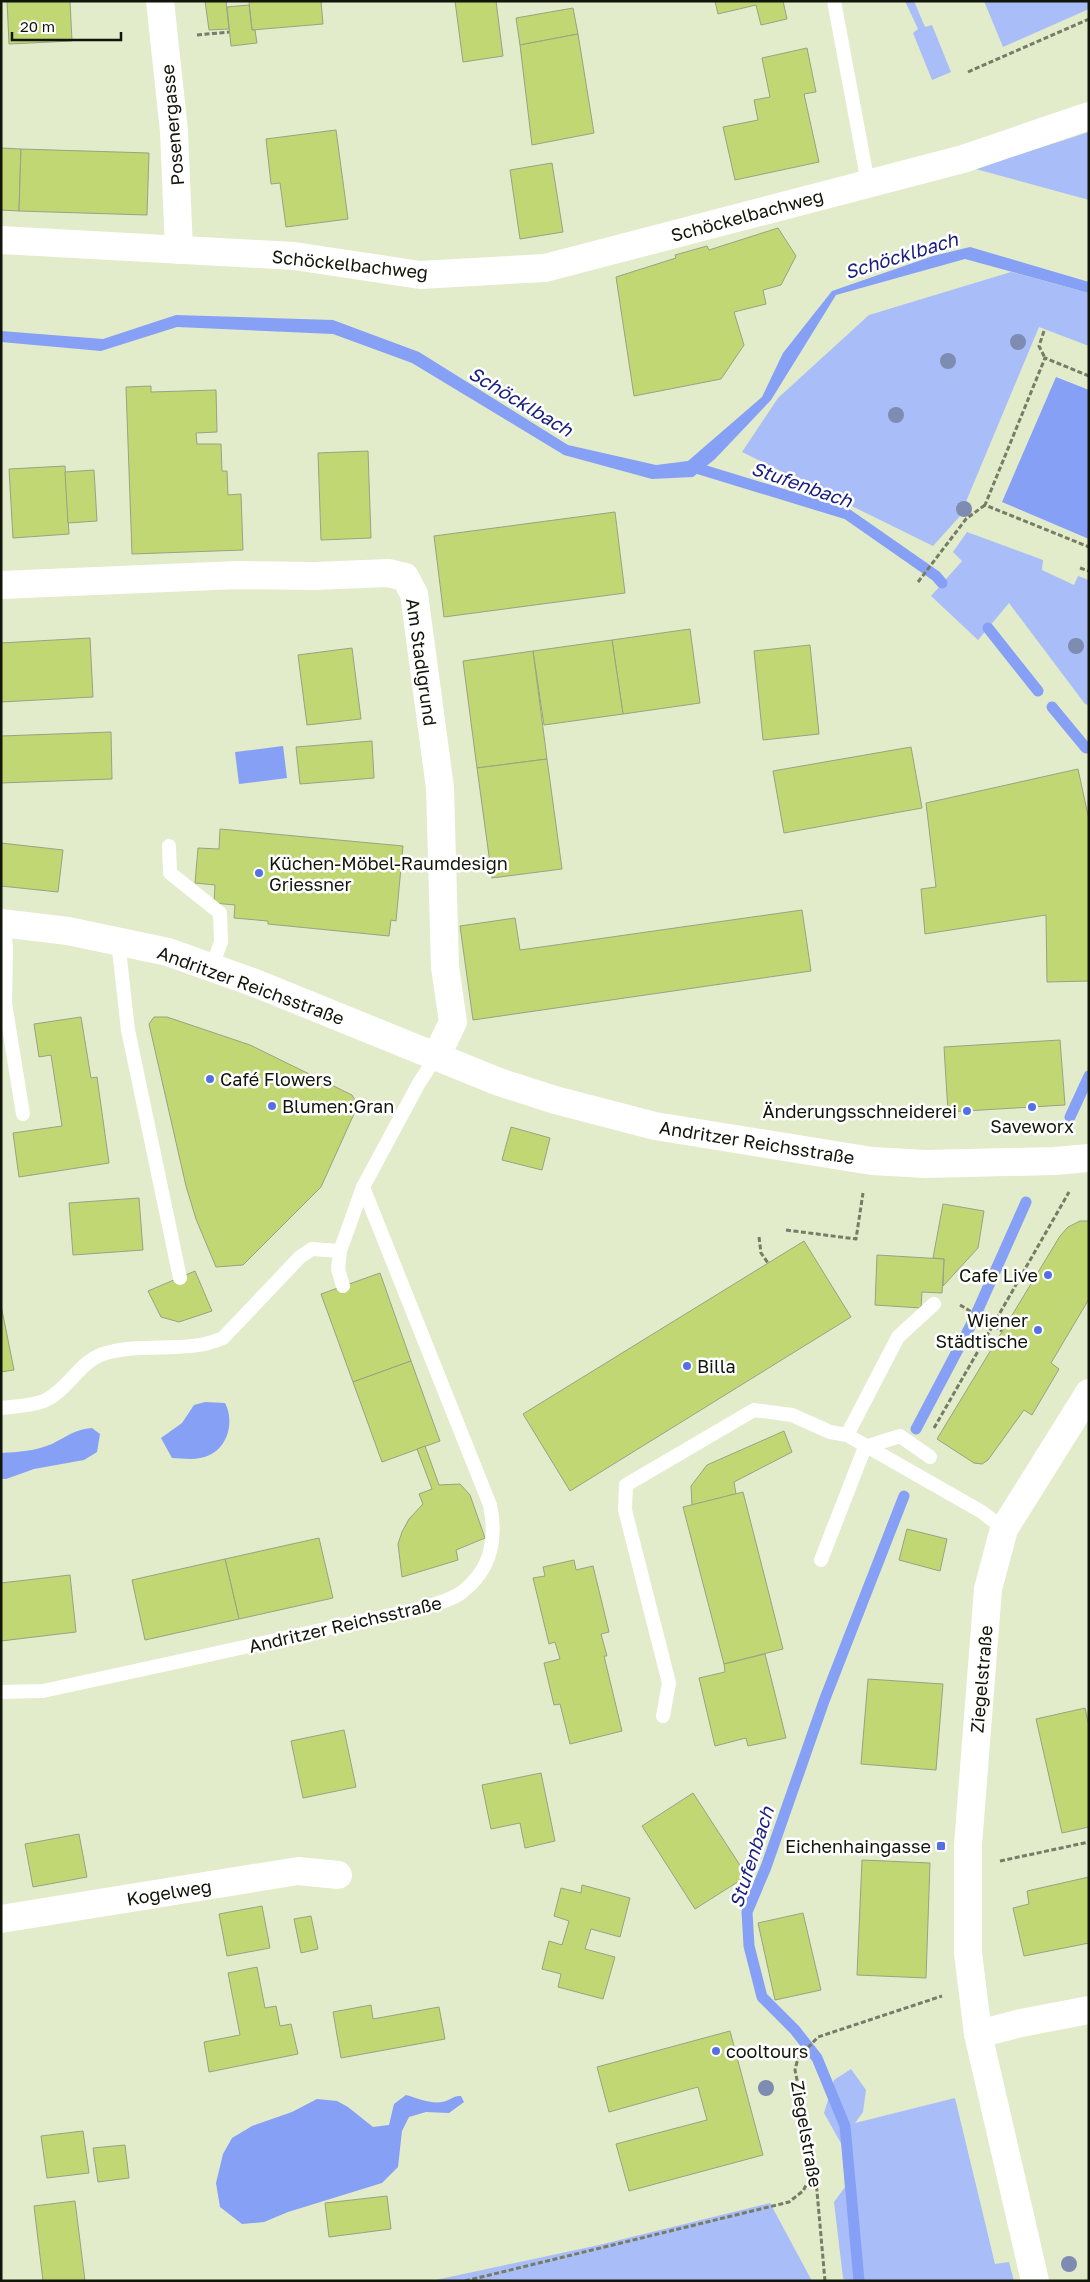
<svg xmlns="http://www.w3.org/2000/svg" width="1090" height="2282" viewBox="0 0 1090 2282" font-family="'Golos Text',sans-serif">
  <style>
    .green { fill: #a9bdf9 }
    .water { fill: #86a0f6 }
    .lines { fill: none; stroke-linecap: round; stroke-linejoin: round }
    .stream { stroke: #86a0f6; stroke-width: 11 }
    .building { fill: #c1d773; stroke: #9aa283 }
    .path { stroke: #767c66; stroke-width: 3; stroke-dasharray: 5 2.5; stroke-linecap: butt }
    .service { stroke: #fff; stroke-width: 14 }
    .minor { stroke: #fff; stroke-width: 28 }
    .secondary { stroke: #fff; stroke-width: 28 }
    .tree { fill: #7e8cb2 }
    .poi-dot { fill: #5470e5; stroke: #fff; stroke-width: 2 }
    .labels { text-anchor: middle; dominant-baseline: central; stroke-width: 5; stroke-linejoin: round; paint-order: stroke }
    .street-label { font-size: 18px; fill: #121509; stroke: #fff }
    .poi-label { font-size: 18px; fill: #121509; stroke: #fff; text-anchor: start }
    .water-label { font-size: 19px; font-style: italic; fill: #181f80; stroke: #fff }
  </style>
  <rect width="100%" height="100%" fill="#e2ebca"/>
  <!-- green -->
  <g class="green">
    <path d="M 905,1 L 914,1 L 925,27 L 932,25 L 951,72 L 932,80 L 913,33 L 918,29 Z"/>
    <path d="M 984,1 L 1089,1 L 1089,9 L 1003,47 Z"/>
    <path d="M 1089,132 L 1089,200 L 972,168 L 1021,154 Z"/>
    <path d="M 1011,272 L 1089,293 L 1089,346 L 1039,327 L 960,516 L 933,546 L 742,452 L 778,398 L 869,315 Z"/>
    <path d="M 967,532 L 1043,560 L 1042,570 L 1074,585 L 1078,576 L 1089,580 L 1089,705 L 1085,704 L 1009,603 L 978,640 L 931,596 L 962,561 L 953,552 Z"/>
    <path d="M 851,2069 L 866,2090 L 863,2112 L 855,2123 L 955,2098 L 995,2264 L 1009,2262 L 1014,2281 L 845,2281 L 843,2278 L 834,2202 L 845,2187 L 842,2145 L 824,2113 L 834,2080 Z"/>
    <path d="M 770,2203 L 812,2281 L 431,2281 L 599,2245 Z"/>
  </g>
  <!-- water -->
  <g class="water">
    <path d="M 970,247 L 1089,282 L 1089,293 L 965,259 L 836,295 L 771,400 L 715,459 L 693,477 L 652,479 L 564,455 L 412,363 L 333,334 L 177,327 L 101,351 L 1,342 L 1,331 L 103,339 L 176,315 L 333,320 L 419,352 L 568,445 L 656,465 L 688,461 L 762,397 L 783,353 L 832,291 L 933,256 Z"/>
    <path d="M 1056,377 L 1089,390 L 1089,539 L 1002,502 Z"/>
    <path d="M 283,746 L 287,778 L 239,784 L 235,752 Z"/>
    <path d="M 205,1402 L 225,1403 C 236,1424 226,1454 200,1458 C 191,1460 181,1458 172,1458 L 161,1438 L 182,1423 L 194,1405 Z"/>
    <path d="M 92,1428 L 100,1434 L 97,1452 L 84,1460 L 34,1469 L 6,1479 L 1,1479 L 1,1453 C 19,1452 35,1451 52,1444 C 66,1437 75,1429 92,1428 Z"/>
    <path d="M 406,2095 C 417,2098 430,2104 442,2102 C 449,2101 454,2095 461,2096 L 464,2102 L 449,2113 L 426,2112 L 409,2117 L 402,2131 L 398,2167 L 382,2183 L 288,2212 L 264,2222 L 242,2224 L 220,2207 L 216,2183 L 223,2154 L 232,2138 L 252,2126 L 292,2112 L 317,2099 L 337,2101 L 348,2107 L 373,2127 L 389,2125 L 394,2104 Z"/>
  </g>
  <g class="lines">
    <!-- stream -->
    <g class="stream">
      <path d="M 693,467 L 847,514 L 936,576 L 942,583"/>
      <path d="M 988,628 L 1038,691"/>
      <path d="M 1052,707 L 1086,748"/>
      <path d="M 1070,1117 L 1089,1076"/>
      <path d="M 916,1429 L 973,1321 L 1026,1202"/>
      <path d="M 859,2281 L 845,2126 L 817,2058 L 795,2030 L 762,1997 L 749,1946 L 747,1912 L 766,1867 L 824,1701 L 904,1496"/>
    </g>
  </g>
  <!-- building -->
  <g class="building">
    <path d="M 7,1 L 70,1 L 72,41 L 9,44 Z"/>
    <path d="M 205,1 L 226,1 L 229,29 L 209,30 Z"/>
    <path d="M 249,1 L 321,1 L 323,24 L 252,30 Z"/>
    <path d="M 455,1 L 496,1 L 503,56 L 463,62 Z"/>
    <path d="M 715,1 L 783,1 L 787,19 L 761,25 L 756,5 L 718,14 Z"/>
    <path d="M 249,5 L 252,30 L 255,30 L 257,43 L 231,46 L 227,7 Z"/>
    <path d="M 573,8 L 578,34 L 520,45 L 516,18 Z"/>
    <path d="M 578,34 L 594,133 L 532,145 L 520,45 Z"/>
    <path d="M 807,48 L 816,92 L 804,94 L 819,162 L 735,180 L 723,127 L 758,120 L 754,100 L 770,97 L 762,58 Z"/>
    <path d="M 336,130 L 348,219 L 286,227 L 280,183 L 271,184 L 266,139 Z"/>
    <path d="M 1,148 L 21,149 L 19,211 L 1,210 Z"/>
    <path d="M 21,149 L 149,153 L 147,215 L 19,211 Z"/>
    <path d="M 552,163 L 563,232 L 520,239 L 510,170 Z"/>
    <path d="M 778,228 L 796,256 L 781,285 L 763,290 L 766,304 L 734,312 L 744,345 L 721,379 L 634,396 L 616,277 L 676,258 L 675,255 L 707,246 L 709,250 Z"/>
    <path d="M 151,386 L 151,392 L 216,390 L 217,432 L 196,433 L 197,444 L 221,444 L 222,471 L 227,471 L 228,495 L 241,494 L 243,550 L 132,554 L 126,387 Z"/>
    <path d="M 368,451 L 371,538 L 321,540 L 318,453 Z"/>
    <path d="M 65,466 L 69,534 L 13,538 L 9,469 Z"/>
    <path d="M 94,470 L 97,521 L 68,523 L 65,472 Z"/>
    <path d="M 615,512 L 625,593 L 444,617 L 434,536 Z"/>
    <path d="M 690,629 L 700,703 L 623,714 L 612,640 Z"/>
    <path d="M 90,638 L 93,697 L 1,702 L 1,643 Z"/>
    <path d="M 612,640 L 623,714 L 544,725 L 533,651 Z"/>
    <path d="M 810,645 L 819,734 L 763,740 L 754,651 Z"/>
    <path d="M 352,648 L 361,719 L 307,725 L 298,655 Z"/>
    <path d="M 533,651 L 547,759 L 477,768 L 463,661 Z"/>
    <path d="M 111,732 L 112,779 L 1,783 L 1,736 Z"/>
    <path d="M 372,741 L 374,778 L 300,784 L 296,747 Z"/>
    <path d="M 911,747 L 922,808 L 784,833 L 773,771 Z"/>
    <path d="M 547,759 L 562,869 L 492,878 L 477,768 Z"/>
    <path d="M 1078,769 L 1089,820 L 1089,981 L 1047,982 L 1046,915 L 925,934 L 921,889 L 936,887 L 926,803 Z"/>
    <path d="M 220,829 L 403,846 L 396,921 L 391,920 L 389,936 L 268,924 L 268,921 L 234,918 L 235,905 L 214,903 L 215,885 L 195,883 L 198,848 L 219,849 Z"/>
    <path d="M 1,843 L 63,850 L 58,892 L 1,886 Z"/>
    <path d="M 802,910 L 811,971 L 473,1020 L 460,926 L 515,918 L 520,950 Z"/>
    <path d="M 81,1017 L 91,1078 L 97,1077 L 109,1163 L 19,1177 L 13,1133 L 62,1126 L 51,1055 L 39,1057 L 34,1024 Z"/>
    <path d="M 154,1017 L 167,1017 L 250,1045 L 352,1095 L 358,1105 L 321,1187 L 243,1265 L 216,1267 L 196,1219 L 186,1186 L 149,1024 Z"/>
    <path d="M 1060,1040 L 1065,1105 L 948,1112 L 944,1047 Z"/>
    <path d="M 511,1127 L 550,1138 L 542,1170 L 502,1160 Z"/>
    <path d="M 139,1198 L 143,1250 L 73,1255 L 69,1203 Z"/>
    <path d="M 943,1204 L 984,1211 L 978,1248 L 943,1286 L 944,1259 L 933,1258 Z"/>
    <path d="M 1080,1221 L 1089,1221 L 1089,1299 L 1051,1363 L 1059,1369 L 1032,1415 L 1024,1410 L 988,1460 L 982,1464 L 974,1463 L 937,1439 L 1060,1236 L 1068,1227 Z"/>
    <path d="M 804,1241 L 851,1317 L 570,1491 L 523,1414 Z"/>
    <path d="M 877,1255 L 944,1259 L 942,1293 L 922,1292 L 921,1308 L 875,1305 Z"/>
    <path d="M 195,1271 L 212,1311 L 179,1322 L 161,1317 L 148,1291 Z"/>
    <path d="M 380,1273 L 411,1361 L 353,1382 L 321,1294 Z"/>
    <path d="M 1,1305 L 14,1370 L 1,1372 Z"/>
    <path d="M 411,1361 L 440,1441 L 382,1462 L 353,1382 Z"/>
    <path d="M 784,1431 L 792,1452 L 734,1482 L 736,1494 L 692,1505 L 691,1486 L 707,1465 Z"/>
    <path d="M 425,1446 L 439,1485 L 460,1484 L 470,1495 L 485,1538 L 456,1550 L 458,1560 L 402,1577 L 398,1544 L 402,1532 L 409,1519 L 423,1504 L 419,1494 L 432,1489 L 417,1449 Z"/>
    <path d="M 743,1492 L 783,1649 L 724,1664 L 683,1507 Z"/>
    <path d="M 907,1529 L 947,1539 L 940,1571 L 899,1560 Z"/>
    <path d="M 319,1538 L 333,1598 L 239,1619 L 225,1559 Z"/>
    <path d="M 225,1559 L 239,1619 L 145,1640 L 132,1580 Z"/>
    <path d="M 574,1560 L 576,1570 L 593,1566 L 609,1632 L 601,1634 L 607,1656 L 604,1656 L 622,1731 L 570,1744 L 560,1704 L 554,1705 L 544,1663 L 560,1659 L 555,1642 L 549,1644 L 533,1578 L 545,1576 L 543,1567 Z"/>
    <path d="M 70,1575 L 76,1632 L 1,1641 L 1,1583 Z"/>
    <path d="M 765,1654 L 786,1738 L 748,1746 L 746,1738 L 715,1746 L 699,1678 L 725,1672 L 724,1664 Z"/>
    <path d="M 868,1679 L 943,1684 L 936,1770 L 861,1764 Z"/>
    <path d="M 1085,1708 L 1089,1726 L 1089,1827 L 1062,1833 L 1036,1719 Z"/>
    <path d="M 344,1730 L 356,1787 L 303,1798 L 291,1741 Z"/>
    <path d="M 541,1773 L 555,1841 L 525,1848 L 520,1823 L 491,1829 L 482,1785 Z"/>
    <path d="M 693,1793 L 747,1876 L 695,1909 L 642,1826 Z"/>
    <path d="M 79,1834 L 87,1877 L 33,1887 L 25,1844 Z"/>
    <path d="M 862,1860 L 930,1863 L 926,1978 L 857,1975 Z"/>
    <path d="M 1089,1877 L 1089,1943 L 1024,1956 L 1013,1908 L 1029,1904 L 1027,1891 Z"/>
    <path d="M 582,1885 L 630,1898 L 620,1937 L 591,1929 L 585,1949 L 615,1957 L 603,1999 L 558,1987 L 561,1974 L 542,1969 L 549,1941 L 562,1945 L 569,1921 L 554,1916 L 561,1888 L 581,1893 Z"/>
    <path d="M 262,1906 L 270,1948 L 227,1956 L 219,1914 Z"/>
    <path d="M 803,1913 L 821,1990 L 775,2000 L 758,1923 Z"/>
    <path d="M 311,1916 L 318,1949 L 301,1953 L 294,1919 Z"/>
    <path d="M 257,1967 L 265,2008 L 276,2006 L 280,2026 L 291,2024 L 298,2054 L 209,2072 L 204,2042 L 240,2035 L 228,1973 Z"/>
    <path d="M 371,2005 L 373,2019 L 439,2007 L 445,2039 L 341,2058 L 333,2012 Z"/>
    <path d="M 730,2031 L 763,2155 L 629,2191 L 616,2144 L 707,2120 L 698,2087 L 609,2112 L 597,2067 Z"/>
    <path d="M 83,2131 L 89,2173 L 47,2178 L 41,2136 Z"/>
    <path d="M 125,2145 L 129,2178 L 98,2182 L 93,2148 Z"/>
    <path d="M 387,2196 L 391,2229 L 329,2237 L 325,2203 Z"/>
    <path d="M 75,2201 L 85,2281 L 43,2281 L 34,2206 Z"/>
  </g>
  <g class="lines">
    <!-- path -->
    <g class="path">
      <path d="M 197,35 L 229,32"/>
      <path d="M 968,72 L 1089,19"/>
      <path d="M 1044,331 L 1039,346 L 1045,358"/>
      <path d="M 1089,376 L 1045,358 L 985,505 L 1089,547"/>
      <path d="M 1080,568 L 1089,571"/>
      <path d="M 918,582 L 966,519 L 985,505"/>
      <path d="M 786,1230 L 856,1239 L 863,1193"/>
      <path d="M 759,1237 L 761,1253 L 768,1263"/>
      <path d="M 960,1305 L 993,1325 L 1069,1192"/>
      <path d="M 934,1428 L 993,1325 L 1002,1331"/>
      <path d="M 1000,1861 L 1089,1842"/>
      <path d="M 465,2281 L 789,2202 L 803,2191 L 814,2170"/>
      <path d="M 825,2281 L 815,2169 L 795,2070 L 798,2058 L 818,2037 L 942,1996"/>
    </g>
    <!-- service -->
    <g class="service">
      <path d="M 834,1 L 868,183"/>
      <path d="M 169,846 L 170,873 L 220,913 L 221,942 L 212,966"/>
      <path d="M 4,923 L 6,950 L 5,1003 L 23,1114"/>
      <path d="M 118,941 L 128,1030 L 180,1278"/>
      <path d="M 343,1286 L 338,1269 L 340,1251 L 363,1187 L 419,1083 L 436,1057"/>
      <path d="M 1,1408 C 15,1406 34,1406 46,1400 C 70,1388 80,1360 106,1353 C 144,1342 188,1354 223,1338 L 300,1257 L 312,1249 L 340,1251"/>
      <path d="M 847,1435 L 898,1337 L 934,1304"/>
      <path d="M 821,1560 L 865,1447 L 900,1436 L 930,1457"/>
      <path d="M 1,1692 L 43,1691 C 148,1668 252,1646 357,1622 C 381,1617 445,1606 462,1592 C 492,1569 497,1539 490,1505 L 363,1187"/>
      <path d="M 663,1716 L 669,1683 L 625,1510 L 626,1485 L 754,1410 L 792,1415 L 830,1432 L 847,1435 L 982,1512 L 1004,1529"/>
    </g>
    <!-- minor -->
    <g class="minor">
      <path d="M 160,1 L 174,131 L 179,250"/>
      <path d="M 1,240 L 294,256 L 420,275 L 545,268 L 963,159 L 1089,116"/>
      <path d="M 1,585 L 238,575 L 314,576 L 388,573 L 405,577 L 414,594 L 440,788 L 445,967 L 453,1022 L 436,1057"/>
      <path d="M 1,1919 L 298,1871 L 338,1875"/>
      <path d="M 978,2034 L 1021,2023 L 1089,2010"/>
      <path d="M 1035,2281 L 978,2034 L 968,1953 L 968,1845 L 988,1589 L 1004,1529 L 1089,1393"/>
    </g>
    <!-- secondary -->
    <path class="secondary" d="M 1,923 L 68,931 L 168,952 L 255,983 L 499,1082 L 555,1100 L 655,1126 L 872,1161 L 926,1164 L 1055,1161 L 1089,1158"/>
  </g>
  <!-- trees -->
  <g class="tree">
    <circle cx="1018" cy="342" r="8"/>
    <circle cx="948" cy="361" r="8"/>
    <circle cx="896" cy="415" r="8"/>
    <circle cx="964" cy="509" r="8"/>
    <circle cx="1076" cy="646" r="8"/>
    <circle cx="766" cy="2088" r="8"/>
    <circle cx="1069" cy="2264" r="8"/>
  </g>
  <!-- markers -->
  <g class="poi-dot">
    <circle cx="259" cy="873" r="5"/>
    <circle cx="210" cy="1079" r="5"/>
    <circle cx="272" cy="1106" r="5"/>
    <circle cx="1032" cy="1107" r="5"/>
    <circle cx="967" cy="1111" r="5"/>
    <circle cx="1048" cy="1275" r="5"/>
    <circle cx="1038" cy="1330" r="5"/>
    <circle cx="687" cy="1366" r="5"/>
    <rect x="936" y="1841" width="10" height="10" rx="2.5"/>
    <circle cx="716" cy="2051" r="5"/>
  </g>
  <g class="labels">
    <!-- street labels -->
    <g class="street-label">
      <text transform="translate(172 125) rotate(-95)">Posenergasse</text>
      <text transform="translate(747 215) rotate(-15)">Schöckelbachweg</text>
      <text transform="translate(350 264) rotate(6)">Schöckelbachweg</text>
      <text transform="translate(422 662) rotate(82)">Am Stadlgrund</text>
      <text transform="translate(251 985) rotate(20)">Andritzer Reichsstraße</text>
      <text transform="translate(757 1142) rotate(9)">Andritzer Reichsstraße</text>
      <text transform="translate(345 1624) rotate(-13)">Andritzer Reichsstraße</text>
      <text transform="translate(981 1679) rotate(-85)">Ziegelstraße</text>
      <text transform="translate(169 1892) rotate(-9)">Kogelweg</text>
      <text transform="translate(807 2134) rotate(80)">Ziegelstraße</text>
    </g>
    <!-- poi labels -->
    <g class="poi-label">
      <text x="269" y="863">Küchen-Möbel-Raumdesign<tspan x="269" dy="21">Griessner</tspan></text>
      <text x="220" y="1079">Café Flowers</text>
      <text x="282" y="1106">Blumen:Gran</text>
      <text x="957" y="1111" text-anchor="end">Änderungsschneiderei</text>
      <text x="1032" y="1126" text-anchor="middle">Saveworx</text>
      <text x="1038" y="1275" text-anchor="end">Cafe Live</text>
      <text x="1028" y="1320" text-anchor="end">Wiener<tspan x="1028" dy="21">Städtische</tspan></text>
      <text x="697" y="1366">Billa</text>
      <text x="931" y="1846" text-anchor="end">Eichenhaingasse</text>
      <text x="726" y="2051">cooltours</text>
    </g>
    <!-- water labels -->
    <g class="water-label">
      <text transform="translate(901 255) rotate(-17)">Schöcklbach</text>
      <text transform="translate(521 401) rotate(31)">Schöcklbach</text>
      <text transform="translate(802 484) rotate(19)">Stufenbach</text>
      <text transform="translate(751 1857) rotate(-72)">Stufenbach</text>
    </g>
  </g>
  <!-- border -->
  <rect width="1090" height="2282" fill="none" stroke="#121509" stroke-width="5"/>
  <!-- scale -->
  <path d="M12 32v8h109v-8" fill="none" stroke="#121509" stroke-width="2.5"/>
  <text x="20" y="32" font-size="15" fill="#121509" stroke="#ffffff" stroke-width="4" paint-order="stroke">20 m</text>
</svg>
